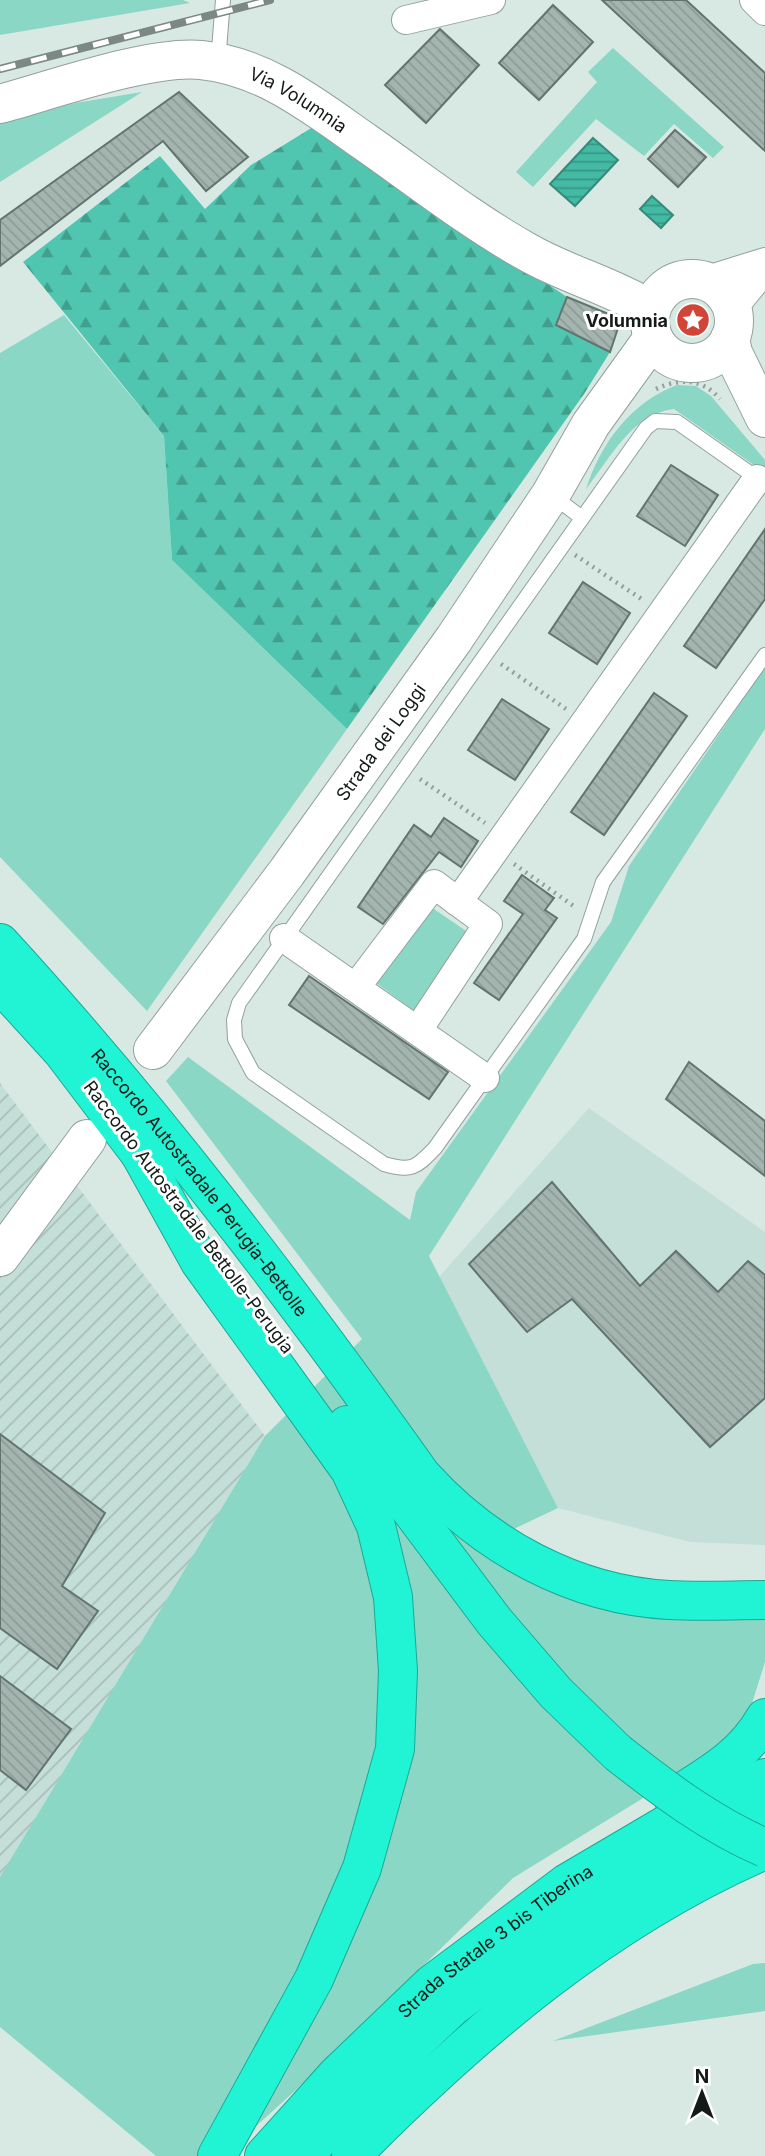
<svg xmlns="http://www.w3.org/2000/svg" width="765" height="2156" viewBox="0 0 765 2156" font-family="Inter,sans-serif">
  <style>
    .built { fill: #c4ded8 }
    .industrial { fill: url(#industrial-furrows) }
    .green { fill: #8bd7c6 }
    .forest { fill: url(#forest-firs) }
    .water { fill: url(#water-rules); stroke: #358a7a; stroke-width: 2 }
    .building { fill: url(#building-back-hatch); stroke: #63736f; stroke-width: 2 }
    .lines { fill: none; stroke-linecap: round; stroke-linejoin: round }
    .lane-casing { stroke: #91a19d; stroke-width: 16 }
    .street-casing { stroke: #91a19d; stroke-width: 30 }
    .secondary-casing { stroke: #91a19d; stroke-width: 40 }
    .highway-casing { stroke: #1ca893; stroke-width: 40 }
    .path { stroke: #929f9b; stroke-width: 4.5; stroke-dasharray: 2 5; stroke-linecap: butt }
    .lane { stroke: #fff; stroke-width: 14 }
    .street { stroke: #fff; stroke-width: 28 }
    .secondary { stroke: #fff; stroke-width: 38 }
    .highway { stroke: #21f4d5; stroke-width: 38 }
    .rail-casing { stroke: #7c8884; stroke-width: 8 }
    .rail { stroke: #fff; stroke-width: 5; stroke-dasharray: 16; stroke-linecap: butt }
    .highway-bridge-casing { stroke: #1ca893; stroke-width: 40; stroke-linecap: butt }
    .highway-bridge { stroke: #21f4d5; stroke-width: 38 }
    .labels { text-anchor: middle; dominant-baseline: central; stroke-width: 6; stroke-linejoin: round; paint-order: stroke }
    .street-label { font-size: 18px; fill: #141a18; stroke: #fff }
    .poi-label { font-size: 18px; font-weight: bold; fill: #141a18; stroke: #fff; text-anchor: end }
  </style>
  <defs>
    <pattern id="industrial-furrows" width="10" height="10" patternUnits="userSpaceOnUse" patternTransform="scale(1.75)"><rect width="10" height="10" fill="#c4ded8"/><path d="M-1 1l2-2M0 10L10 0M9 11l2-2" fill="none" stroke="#a8beb9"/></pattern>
    <pattern id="forest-firs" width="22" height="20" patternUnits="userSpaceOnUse" patternTransform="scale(1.75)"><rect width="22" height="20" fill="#50c5af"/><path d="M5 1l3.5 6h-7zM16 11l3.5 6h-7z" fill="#419f8d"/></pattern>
    <pattern id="water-rules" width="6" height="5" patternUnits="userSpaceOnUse" patternTransform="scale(1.75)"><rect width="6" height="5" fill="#43baa4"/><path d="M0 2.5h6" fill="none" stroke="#379685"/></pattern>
    <pattern id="building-back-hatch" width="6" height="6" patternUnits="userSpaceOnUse" patternTransform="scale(1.75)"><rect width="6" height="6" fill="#a4b5b0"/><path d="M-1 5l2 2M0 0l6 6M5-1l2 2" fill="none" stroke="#8c9b97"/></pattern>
  </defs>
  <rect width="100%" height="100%" fill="#d8e9e4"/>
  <!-- built -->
  <path class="built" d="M 589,1108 L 765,1232 L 765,1545 L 690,1542 L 558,1508 L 439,1277 Z"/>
  <!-- industrial -->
  <path class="industrial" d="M 0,1083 L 265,1436 L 0,1881 Z"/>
  <!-- green -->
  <g class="green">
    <path d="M 0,0 L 183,0 L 190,3 L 0,35 Z"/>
    <path d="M 613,48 L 724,147 L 713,158 L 674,124 L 644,156 L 596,119 L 533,187 L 516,172 L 597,82 L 588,72 Z"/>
    <path d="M 142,92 L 0,182 L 0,121 L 75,103 Z"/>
    <path d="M 64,315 L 164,436 L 172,560 L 347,729 L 147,1011 L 0,857 L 0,353 Z"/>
    <path d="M 677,385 L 696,386 L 711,396 L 765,460 L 765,473 L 674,409 C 632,414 611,457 586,489 C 601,443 631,402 677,385 Z"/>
    <path d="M 765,667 L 765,729 L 429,1256 L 558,1508 L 480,1545 L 584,1600 L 765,1619 L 765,1662 L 741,1738 L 513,1878 L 297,2089 L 223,2156 L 156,2156 L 0,2027 L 0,1877 L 265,1436 L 362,1339 L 166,1081 L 188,1057 L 410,1220 L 416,1192 L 611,922 L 629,866 Z"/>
    <path d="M 428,905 L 472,935 L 416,1012 L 372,980 Z"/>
    <path d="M 765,1963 L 765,2011 L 553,2041 L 753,1964 Z"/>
  </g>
  <!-- forest -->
  <path class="forest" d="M 313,127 L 567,297 L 556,325 L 610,352 L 584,394 L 347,729 L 172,560 L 164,436 L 23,262 L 160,156 L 205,209 L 251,165 Z"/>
  <!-- water -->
  <g class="water">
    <path d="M 593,138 L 618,160 L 575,206 L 550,184 Z"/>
    <path d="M 652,196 L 673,215 L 661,228 L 640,209 Z"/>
  </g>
  <!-- building -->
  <g class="building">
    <path d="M 602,0 L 686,0 L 765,73 L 765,151 Z"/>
    <path d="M 553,5 L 593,42 L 539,100 L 499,63 Z"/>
    <path d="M 440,29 L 479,65 L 426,123 L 385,85 Z"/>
    <path d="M 179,92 L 248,157 L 206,191 L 163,141 L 0,266 L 0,220 Z"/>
    <path d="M 675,130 L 706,157 L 678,187 L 648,159 Z"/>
    <path d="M 567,297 L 621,319 L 610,352 L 556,325 Z"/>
    <path d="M 671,465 L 718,495 L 685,546 L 637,516 Z"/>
    <path d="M 765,529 L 765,599 L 716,668 L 684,646 Z"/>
    <path d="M 583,582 L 630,613 L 597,664 L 549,633 Z"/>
    <path d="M 654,693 L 687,716 L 604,835 L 571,812 Z"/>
    <path d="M 502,699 L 549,729 L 515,780 L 468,750 Z"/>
    <path d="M 444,818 L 478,841 L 461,867 L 439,852 L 383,924 L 358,907 L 414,825 L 431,837 Z"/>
    <path d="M 522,875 L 554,898 L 545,910 L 557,918 L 499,1000 L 474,983 L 523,914 L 504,901 Z"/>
    <path d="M 309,976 L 448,1072 L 429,1099 L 289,1005 Z"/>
    <path d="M 689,1062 L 765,1121 L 765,1176 L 666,1099 Z"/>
    <path d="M 552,1182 L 640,1286 L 676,1251 L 718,1292 L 748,1261 L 765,1275 L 765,1398 L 710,1447 L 572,1299 L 527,1332 L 469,1264 Z"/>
    <path d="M 0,1434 L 105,1513 L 62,1586 L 98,1611 L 57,1669 L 0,1628 Z"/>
    <path d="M 0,1676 L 71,1729 L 26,1790 L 0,1770 Z"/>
  </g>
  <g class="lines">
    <!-- lane casing -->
    <g class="lane-casing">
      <g id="lane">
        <path d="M 218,62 L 223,0"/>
        <path d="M 761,481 L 677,422 L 655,421 L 646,428 L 239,1003 L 234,1020 L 235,1039 L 253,1073 L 384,1164 C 411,1172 416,1168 435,1148 L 584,939 L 603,882 L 765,655"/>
        <path d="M 553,496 L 582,518"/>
      </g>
    </g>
    <!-- street casing -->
    <g class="street-casing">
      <g id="street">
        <path d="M 754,0 L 765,11"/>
        <path d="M 406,20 L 491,0"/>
        <path d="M 704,281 L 765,262"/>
        <path d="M 732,309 L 765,269"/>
        <path d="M 284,938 L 485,1078"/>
        <path d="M 356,987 L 434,884 L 458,902 L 757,479"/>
        <path d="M 418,1030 L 488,924 L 458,902"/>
      </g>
    </g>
    <!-- secondary casing -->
    <g class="secondary-casing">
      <g id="secondary">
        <path id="s1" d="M 0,104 C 52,90 150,55 201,60 C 264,66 315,107 365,142 C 418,179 470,220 527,252 C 567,275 610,285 651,310"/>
        <circle cx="692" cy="321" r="42"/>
        <path d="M 730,338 L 733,353 L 765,418"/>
        <path id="s2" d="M 153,1050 L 287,872 L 454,639 L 551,494 L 591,424 L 653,338"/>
        <path d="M 0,1257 L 87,1139"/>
      </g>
    </g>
    <!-- highway casing -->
    <g class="highway-casing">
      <g id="highway">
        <path id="s3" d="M 0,943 C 153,1110 291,1292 422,1476 C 485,1546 574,1595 669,1600 C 701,1602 733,1600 765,1600"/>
        <path d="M 0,983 L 62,1051 L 153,1171"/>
        <path d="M 139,1152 L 200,1262 L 350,1470 L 376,1526 L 393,1597 L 398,1671 L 395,1749 L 362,1868 L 314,1979 L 217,2156"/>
        <path d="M 347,1425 L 494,1621 L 556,1693 L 618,1753"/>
        <path d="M 673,1798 C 709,1775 743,1757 765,1718"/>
        <path id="s4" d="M 264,2156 L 337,2075 L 432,1984 L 567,1883 L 691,1810 L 765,1778"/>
        <path d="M 304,2156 L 358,2096 L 452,2007 L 584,1909 L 711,1834 L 765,1811"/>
        <path d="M 351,2156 C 473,2033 605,1919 765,1850"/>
      </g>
    </g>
    <!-- path -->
    <g class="path">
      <path d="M 656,389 C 680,378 702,378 720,399"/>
      <path d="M 575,555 L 643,600"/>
      <path d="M 501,664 L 566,709"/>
      <path d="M 420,779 L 485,823"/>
      <path d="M 514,864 L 575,907"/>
    </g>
    <!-- lane -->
    <use href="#lane" class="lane"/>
    <!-- street -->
    <use href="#street" class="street"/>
    <!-- secondary -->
    <use href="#secondary" class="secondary"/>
    <!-- highway -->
    <use href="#highway" class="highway"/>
    <!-- rail casing -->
    <g class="rail-casing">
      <path id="rail" d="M 0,69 L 270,0"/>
    </g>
    <!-- rail -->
    <use href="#rail" class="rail"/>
    <!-- highway-bridge casing -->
    <g class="highway-bridge-casing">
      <path id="highway-bridge" d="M 618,1753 C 665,1790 710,1824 765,1848"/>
    </g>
    <!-- highway-bridge -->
    <use href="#highway-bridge" class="highway-bridge"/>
  </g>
  <!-- icons -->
  <defs>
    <g id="sight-disc" transform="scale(1.75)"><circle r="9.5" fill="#d14438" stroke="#fff"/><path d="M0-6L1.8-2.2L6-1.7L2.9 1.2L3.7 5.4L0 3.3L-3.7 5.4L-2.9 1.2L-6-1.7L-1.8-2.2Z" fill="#fff"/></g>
  </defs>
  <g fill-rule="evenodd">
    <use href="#sight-disc" x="693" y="320"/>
  </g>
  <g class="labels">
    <!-- street labels -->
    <g class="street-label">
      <text stroke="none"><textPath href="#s1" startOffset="313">Via Volumnia</textPath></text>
      <text stroke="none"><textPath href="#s2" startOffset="383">Strada dei Loggi</textPath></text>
      <text stroke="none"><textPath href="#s3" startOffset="312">Raccordo Autostradale Perugia-Bettolle</textPath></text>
      <text transform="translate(189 1217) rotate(53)">Raccordo Autostradale Bettolle-Perugia</text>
      <text stroke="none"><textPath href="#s4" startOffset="317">Strada Statale 3 bis Tiberina</textPath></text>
    </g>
    <!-- poi labels -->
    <g class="poi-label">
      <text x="668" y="320">Volumnia</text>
    </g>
  </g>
  <!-- north arrow -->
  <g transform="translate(702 2093)" stroke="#ffffff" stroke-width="5" paint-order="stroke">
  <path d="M0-5L12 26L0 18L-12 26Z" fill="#141a18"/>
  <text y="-10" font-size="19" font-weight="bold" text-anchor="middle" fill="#141a18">N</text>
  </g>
</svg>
